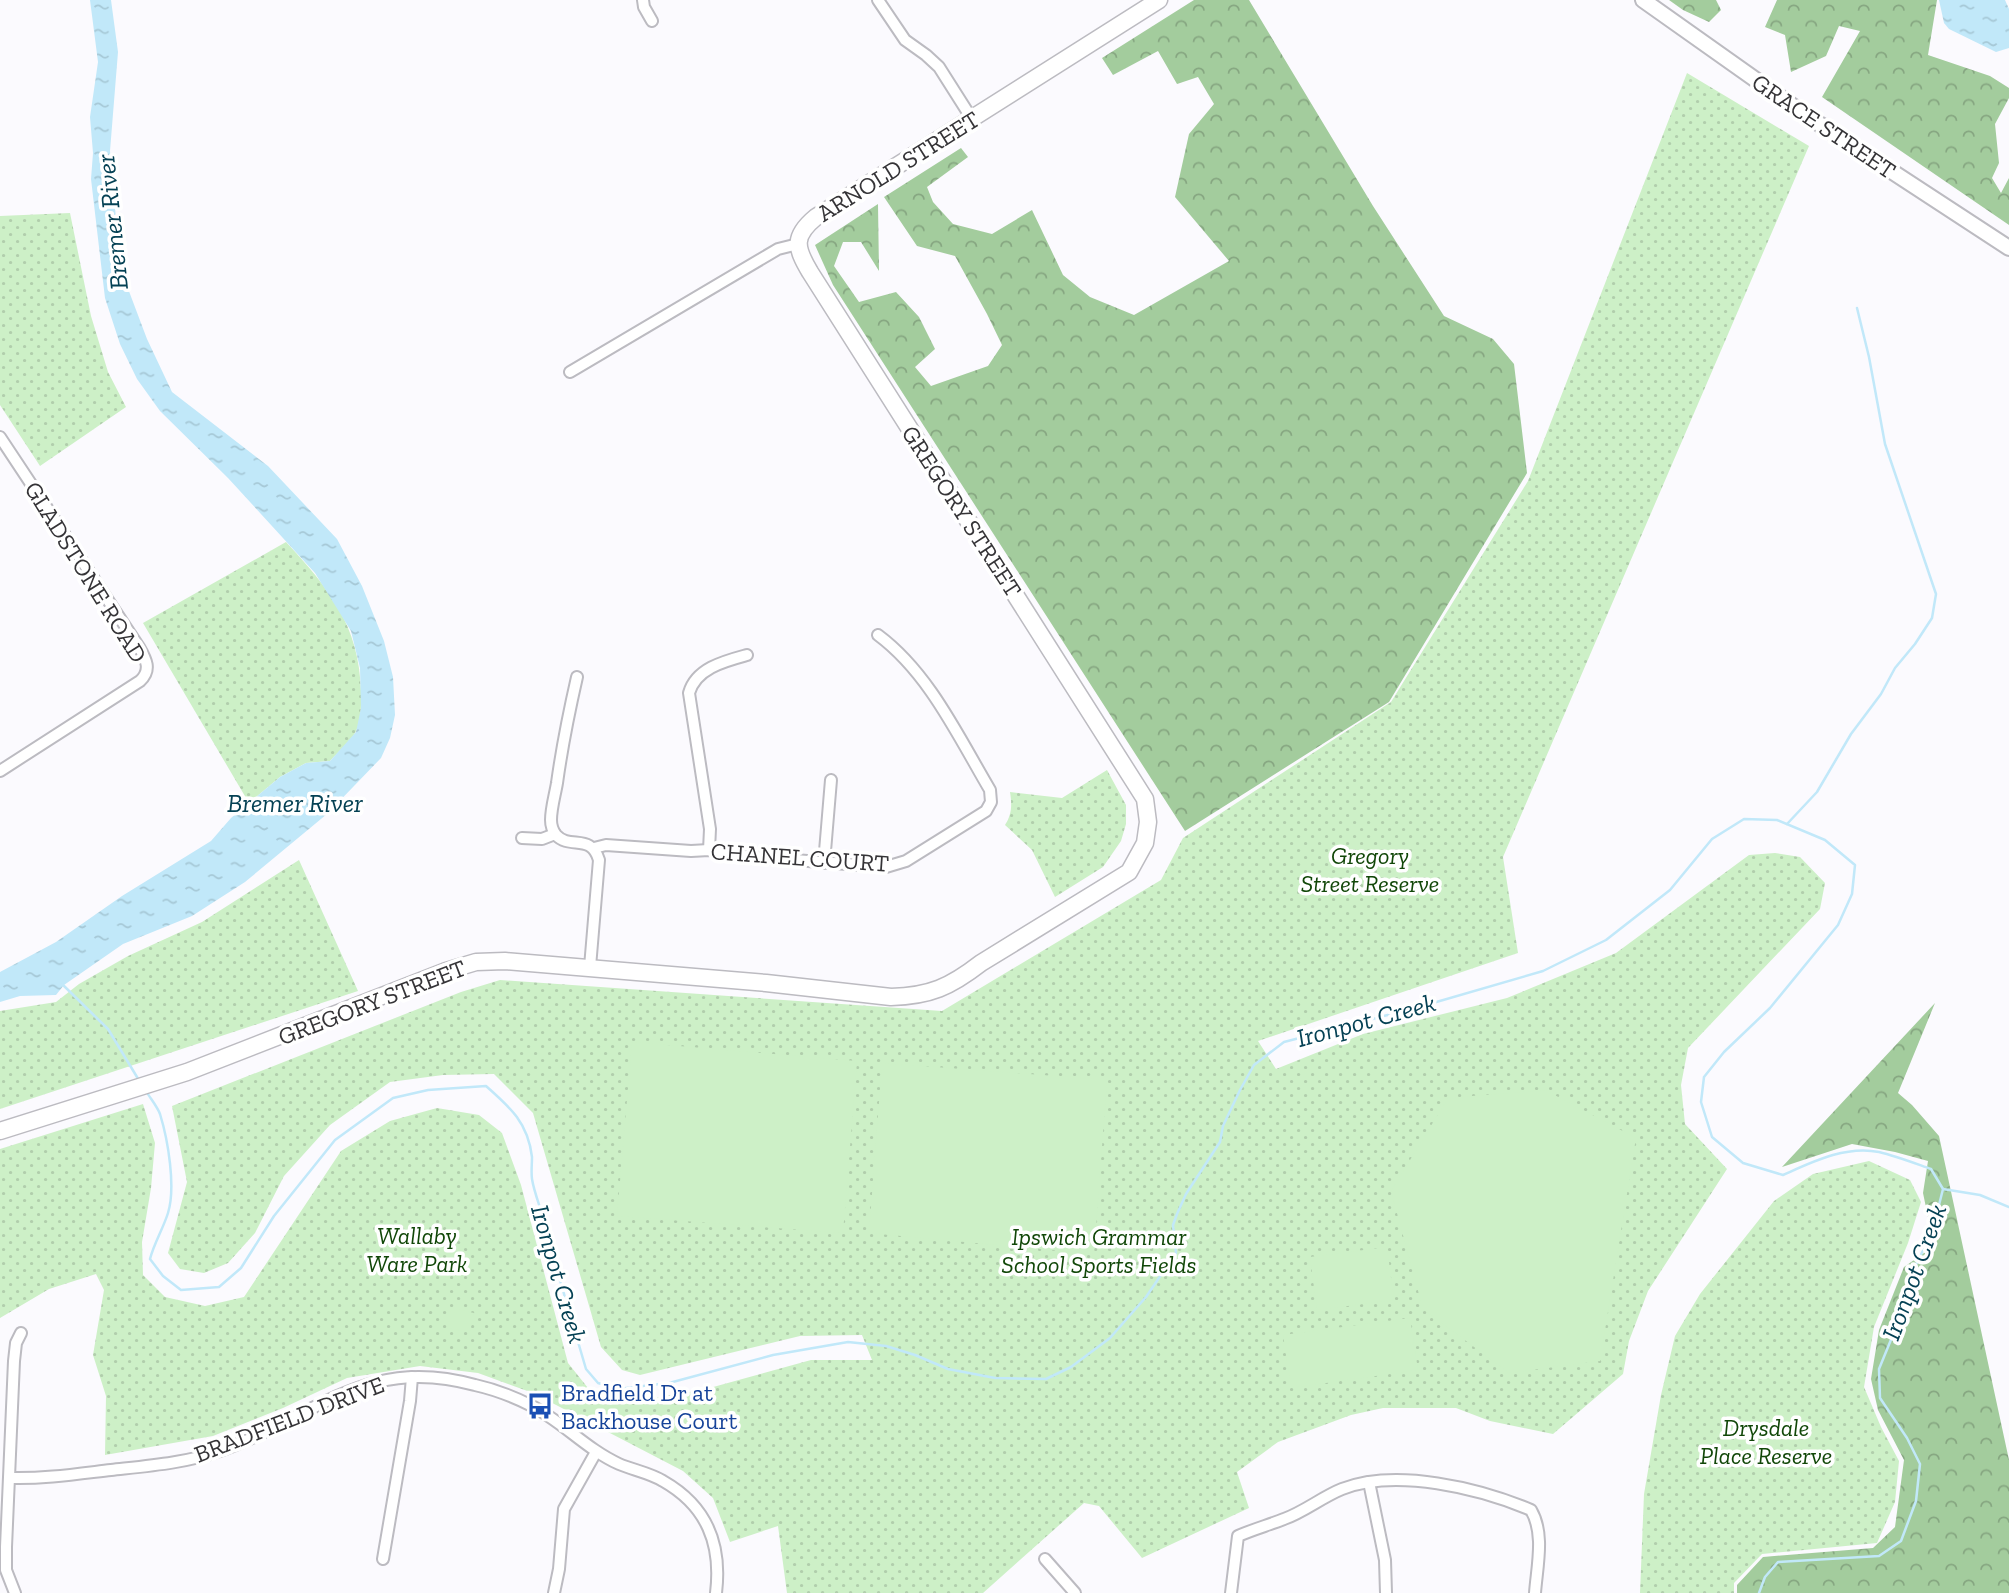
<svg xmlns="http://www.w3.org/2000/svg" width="2009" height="1593" viewBox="0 0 2009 1593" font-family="'Zilla Slab',serif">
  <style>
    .grass { fill: url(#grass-dots) }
    .forest { fill: url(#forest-crowns) }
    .pitch { fill: #cdf0c7 }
    .water { fill: url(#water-ripples) }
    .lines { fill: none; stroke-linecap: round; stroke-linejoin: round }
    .stream { stroke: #c1e8f9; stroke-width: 2.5 }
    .minor-casing { stroke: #bcbbc1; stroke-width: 14 }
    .tertiary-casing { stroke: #bcbbc1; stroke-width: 18 }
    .secondary-casing { stroke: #bcbbc1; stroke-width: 19 }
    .minor { stroke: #fff; stroke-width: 10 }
    .tertiary { stroke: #fff; stroke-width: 14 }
    .secondary { stroke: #fff; stroke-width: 16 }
    .labels { text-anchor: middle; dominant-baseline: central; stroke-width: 7; stroke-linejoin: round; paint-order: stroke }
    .street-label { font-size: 24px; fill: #353437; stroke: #fff }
    .park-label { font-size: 24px; font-style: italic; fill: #114708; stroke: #fff }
    .transit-label { font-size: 24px; fill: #164399; stroke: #fff; text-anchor: start }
    .water-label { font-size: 26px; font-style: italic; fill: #054154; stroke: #fff }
  </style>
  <defs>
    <pattern id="grass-dots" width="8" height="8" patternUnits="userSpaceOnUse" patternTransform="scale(1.75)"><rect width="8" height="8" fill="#cdf0c7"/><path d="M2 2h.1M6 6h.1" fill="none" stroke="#b1ceac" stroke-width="1.8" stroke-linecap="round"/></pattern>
    <pattern id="forest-crowns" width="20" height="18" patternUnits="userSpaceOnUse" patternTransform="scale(1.75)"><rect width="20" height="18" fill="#a3cc9d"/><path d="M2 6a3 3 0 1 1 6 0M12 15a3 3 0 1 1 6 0" fill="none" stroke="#86a681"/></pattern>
    <pattern id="water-ripples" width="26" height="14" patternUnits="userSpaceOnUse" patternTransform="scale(1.75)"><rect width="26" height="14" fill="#c1e8f9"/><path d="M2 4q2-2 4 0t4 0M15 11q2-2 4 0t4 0" fill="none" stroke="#a6c8d6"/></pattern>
  </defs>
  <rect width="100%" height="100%" fill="#fbfafe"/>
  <!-- grass -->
  <g class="grass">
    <path d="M 1687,73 L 1809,146 L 1503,857 L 1518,953 L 1258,1041 L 1276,1069 L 1363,1034 L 1507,998 L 1616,953 L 1749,855 L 1775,853 L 1800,857 L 1825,883 L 1820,909 L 1688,1048 L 1681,1085 L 1685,1124 L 1727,1169 L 1648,1291 L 1629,1341 L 1623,1374 L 1553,1434 L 1490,1421 L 1456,1408 L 1383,1408 L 1351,1415 L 1278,1442 L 1237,1472 L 1249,1508 L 1142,1558 L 1099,1506 L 1084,1503 L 983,1593 L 787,1593 L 778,1526 L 730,1542 L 713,1498 L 683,1471 L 533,1393 L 478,1373 L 420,1366 L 347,1378 L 283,1408 L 213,1436 L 105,1455 L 106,1396 L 93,1355 L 104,1290 L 96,1274 L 49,1289 L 0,1318 L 0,1149 L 143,1104 L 155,1143 L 151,1188 L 142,1242 L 143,1275 L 165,1297 L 205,1306 L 244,1297 L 341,1151 L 390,1121 L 437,1108 L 479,1115 L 502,1133 L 521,1185 L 568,1363 L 592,1393 L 625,1403 L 706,1389 L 811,1360 L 872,1360 L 862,1335 L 800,1336 L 640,1375 L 622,1370 L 601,1347 L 533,1113 L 494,1074 L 443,1075 L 390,1082 L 330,1125 L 284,1176 L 255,1233 L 228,1263 L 204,1273 L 180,1269 L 168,1253 L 187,1182 L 172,1106 L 461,992 L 500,980 L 942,1011 L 1161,880 L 1183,838 L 1391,702 L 1528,481 Z"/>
    <path d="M 70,213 L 91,316 L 108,372 L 126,407 L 40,466 L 0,405 L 0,216 Z"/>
    <path d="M 286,542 C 329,588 359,625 361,691 C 361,704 362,721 355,733 C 349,743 338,752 330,761 L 306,763 L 280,777 L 249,803 L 143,623 Z"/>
    <path d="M 1107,770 L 1126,805 L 1126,824 L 1121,841 L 1103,867 L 1055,897 L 1032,850 L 1005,825 C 1012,814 1012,805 1010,792 L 1062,798 Z"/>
    <path d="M 299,860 L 358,991 L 0,1109 L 0,1011 L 56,1002 L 79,984 L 128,956 L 202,922 Z"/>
    <path d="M 1869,1161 L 1910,1180 L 1921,1202 L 1908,1243 L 1874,1327 L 1864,1387 L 1881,1427 L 1899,1461 L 1895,1502 L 1877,1543 L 1762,1554 L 1734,1583 L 1734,1593 L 1640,1593 L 1644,1494 L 1661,1395 L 1675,1336 L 1700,1294 L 1774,1201 L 1813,1174 Z"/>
  </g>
  <!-- forest -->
  <g class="forest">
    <path d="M 1194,0 L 1249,0 L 1373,206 L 1444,316 L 1493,339 L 1514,364 L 1527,473 L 1389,702 L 1185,831 L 833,285 L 815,245 L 878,204 L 879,271 L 861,242 L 843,242 L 834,266 L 859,302 L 896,292 L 919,317 L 935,349 L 915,367 L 931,386 L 988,366 L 1002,345 L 987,314 L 955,256 L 917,246 L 884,197 L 961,148 L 968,157 L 927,187 L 933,202 L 953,224 L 992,234 L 1032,210 L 1063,275 L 1090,297 L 1134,315 L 1229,261 L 1175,197 L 1189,134 L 1214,104 L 1198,77 L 1177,84 L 1158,51 L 1113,75 L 1102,58 Z"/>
    <path d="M 1669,0 L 1716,0 L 1721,10 L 1709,22 L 1683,10 Z"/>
    <path d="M 1777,0 L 1937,0 L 1928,55 L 1990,76 L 2009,88 L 2009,98 L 1995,124 L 1999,163 L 1992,178 L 2001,193 L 2009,178 L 2009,225 L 1822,97 L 1860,31 L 1839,26 L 1826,56 L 1791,72 L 1785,35 L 1765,27 Z"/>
    <path d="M 1935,1003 L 1898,1093 L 1912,1105 L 1939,1136 L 2009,1460 L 2009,1593 L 1737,1593 L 1737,1585 L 1763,1557 L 1873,1548 L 1895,1527 L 1904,1460 L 1878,1410 L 1871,1379 L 1879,1330 L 1904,1267 L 1934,1246 L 1923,1193 L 1928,1161 L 1895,1152 L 1852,1144 L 1782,1167 Z"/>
  </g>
  <!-- pitch -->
  <g class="pitch">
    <path d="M 632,1042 L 857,1061 L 843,1233 L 617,1216 Z"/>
    <path d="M 882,1063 L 1107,1080 L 1094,1254 L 869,1233 Z"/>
    <path d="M 1545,1090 L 1636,1138 L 1600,1361 L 1509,1373 L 1423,1309 L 1391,1191 L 1448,1098 Z"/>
    <path d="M 1387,1247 L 1394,1300 L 1317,1310 L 1310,1257 Z"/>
    <path d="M 451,1308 L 474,1313 L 470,1332 L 447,1328 Z"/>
    <path d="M 1410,1318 L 1418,1370 L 1291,1388 L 1283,1335 Z"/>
  </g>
  <!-- water -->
  <g class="water">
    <path d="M 90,0 L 111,0 L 118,52 L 110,151 L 117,230 L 124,278 L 147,339 L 172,392 L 268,466 L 337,539 L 362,586 L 384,641 L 393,677 L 395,715 L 390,738 L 381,758 L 327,814 L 245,882 L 192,916 L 123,944 L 64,985 L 56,995 L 20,996 L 0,1002 L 0,972 L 56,942 L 122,896 L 211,841 L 231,818 L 280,777 L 306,763 L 330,761 L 356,732 L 361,708 L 360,668 L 351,631 L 315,573 L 228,478 L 160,411 L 137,379 L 120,344 L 105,298 L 91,179 L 93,153 L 90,117 L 98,62 Z"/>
    <path d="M 1939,0 L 2005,0 L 2009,9 L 2009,48 L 1996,52 L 1949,29 L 1944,23 Z"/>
  </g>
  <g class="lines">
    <!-- stream -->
    <g class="stream">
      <path d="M 1787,824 L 1817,792 L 1851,734 L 1881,694 L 1895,668 L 1915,644 L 1932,618 L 1936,594 L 1885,444 L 1869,357 L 1857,308"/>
      <path d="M 62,984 L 108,1029 L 140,1082"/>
      <path d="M 146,1091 C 150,1098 157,1106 160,1114 C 168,1140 176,1187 168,1213 C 163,1229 154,1243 150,1259 L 163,1276 L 181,1290 L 219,1287 L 241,1268 L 274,1216 L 335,1140 L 393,1098 L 428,1090 L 486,1086 C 511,1108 528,1123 532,1157 C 532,1164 531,1172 532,1179 C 535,1198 545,1216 547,1236 L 586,1369 L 598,1383 L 618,1389 L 669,1383 L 773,1355 L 848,1342 L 886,1346 L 915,1355 L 948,1369 L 995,1378 L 1046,1379 L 1071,1367 L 1110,1338 L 1146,1297 L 1176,1253 L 1173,1225 L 1177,1214 L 1186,1194 L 1220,1142 L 1223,1126 L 1240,1090 L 1254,1065 L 1284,1042 L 1426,1005 L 1543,971 L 1606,940 L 1670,890 L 1712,839 L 1744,819 L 1777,820 L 1825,840 L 1855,865 L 1852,894 L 1838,925 L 1770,1008 L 1724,1052 L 1704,1077 L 1701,1102 L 1712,1137 L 1743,1163 L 1783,1175 C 1812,1162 1846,1145 1879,1152 C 1896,1156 1914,1163 1931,1169 L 1943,1189 L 1932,1233 L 1910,1276 L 1897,1325 L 1879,1369 L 1880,1398 L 1907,1438 L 1920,1464 L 1916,1501 L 1901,1541 L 1879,1556 L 1778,1562 L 1765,1577 L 1759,1593"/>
      <path d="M 1943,1189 L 1980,1195 L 2009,1207"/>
    </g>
    <!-- minor casing -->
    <g class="minor-casing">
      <g id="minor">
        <path d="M 643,0 L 644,7 L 652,21"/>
        <path d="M 878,0 L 905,40 L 926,55 L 939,67 L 972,119"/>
        <path d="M 570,372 L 778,249 L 798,244"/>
        <path d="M 0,437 L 139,647 C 146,659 152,670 140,681 L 0,771"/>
        <path d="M 577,677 C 569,712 562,747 557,783 C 555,795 551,808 551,820 C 551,826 553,831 556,835 C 570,850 591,833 599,860 L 590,967"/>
        <path d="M 522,838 L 542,839 L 555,834"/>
        <path d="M 594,848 L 606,845 L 691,851 L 709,850 L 731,855 L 886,867 L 906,861 L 986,811 L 991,802 L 990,790 C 958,736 929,673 878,635"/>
        <path d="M 709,850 L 710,829 L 689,693 C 696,668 725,661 747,655"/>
        <path d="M 824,863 L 831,780"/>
        <path d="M 10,1478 C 44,1479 77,1474 111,1470 C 147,1466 186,1463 220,1451 C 315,1418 365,1354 475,1385 C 493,1389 514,1397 530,1405 C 562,1421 586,1449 619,1464 C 633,1470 650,1473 663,1481 C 707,1506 722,1544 716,1593"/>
        <path d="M 1369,1482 L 1385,1560 L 1386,1593"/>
        <path d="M 383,1559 L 410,1401 L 412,1377"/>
        <path d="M 1045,1559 L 1075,1593"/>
        <path d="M 15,1593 L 6,1570 L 6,1547 L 14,1361 L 16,1343 L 21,1333"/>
        <path d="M 554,1593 L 559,1569 L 564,1509 L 596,1452"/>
        <path d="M 1231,1593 L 1238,1536 C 1254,1529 1269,1525 1284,1519 C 1304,1512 1322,1497 1342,1489 C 1396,1468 1479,1488 1531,1510 C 1545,1534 1537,1566 1535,1593"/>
      </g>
    </g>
    <!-- tertiary casing -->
    <g class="tertiary-casing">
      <path id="tertiary" d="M 1643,0 L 1804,114 L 2009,248"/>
    </g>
    <!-- secondary casing -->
    <g class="secondary-casing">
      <path id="secondary" d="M 0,1131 L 187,1072 L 446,971 L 476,962 L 505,961 L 766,983 L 891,997 C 930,996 950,987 981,963 L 1129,872 L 1145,843 L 1148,822 L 1145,799 L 810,272 C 795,247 793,236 816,217 L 1159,0"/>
    </g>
    <!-- minor -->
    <use href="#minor" class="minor"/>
    <!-- tertiary -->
    <use href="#tertiary" class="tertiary"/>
    <!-- secondary -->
    <use href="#secondary" class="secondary"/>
  </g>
  <!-- icons -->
  <defs>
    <g id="bus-bare" transform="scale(2.1)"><path d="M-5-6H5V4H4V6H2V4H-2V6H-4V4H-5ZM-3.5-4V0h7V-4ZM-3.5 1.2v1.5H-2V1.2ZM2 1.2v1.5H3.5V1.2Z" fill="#1a4fb4" stroke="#fff" stroke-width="2.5" paint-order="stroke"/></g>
  </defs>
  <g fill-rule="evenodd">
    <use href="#bus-bare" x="540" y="1406"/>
  </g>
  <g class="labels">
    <!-- street labels -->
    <g class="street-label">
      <text transform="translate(1824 126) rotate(34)">GRACE STREET</text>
      <text transform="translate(898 166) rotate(-32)">ARNOLD STREET</text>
      <text transform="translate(962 511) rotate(57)">GREGORY STREET</text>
      <text transform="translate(86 572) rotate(58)">GLADSTONE ROAD</text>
      <text transform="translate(800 857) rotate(4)">CHANEL COURT</text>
      <text transform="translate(372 1002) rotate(-21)">GREGORY STREET</text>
      <text transform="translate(289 1419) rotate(-21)">BRADFIELD DRIVE</text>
    </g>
    <!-- park labels -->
    <g class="park-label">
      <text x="1370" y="855">Gregory<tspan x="1370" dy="28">Street Reserve</tspan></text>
      <text x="417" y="1235">Wallaby<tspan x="417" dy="28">Ware Park</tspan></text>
      <text x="1099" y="1236">Ipswich Grammar<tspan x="1099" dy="28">School Sports Fields</tspan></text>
      <text x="1766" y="1427">Drysdale<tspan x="1766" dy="28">Place Reserve</tspan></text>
    </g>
    <!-- transit labels -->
    <g class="transit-label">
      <text x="561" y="1392">Bradfield Dr at<tspan x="561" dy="28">Backhouse Court</tspan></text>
    </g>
    <!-- water labels -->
    <g class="water-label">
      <text transform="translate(112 222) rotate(-96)">Bremer River</text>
      <text x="295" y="803">Bremer River</text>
      <text transform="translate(1366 1020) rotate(-15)">Ironpot Creek</text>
      <text transform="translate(1914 1272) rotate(-70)">Ironpot Creek</text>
      <text transform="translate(559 1274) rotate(74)">Ironpot Creek</text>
    </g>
  </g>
</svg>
